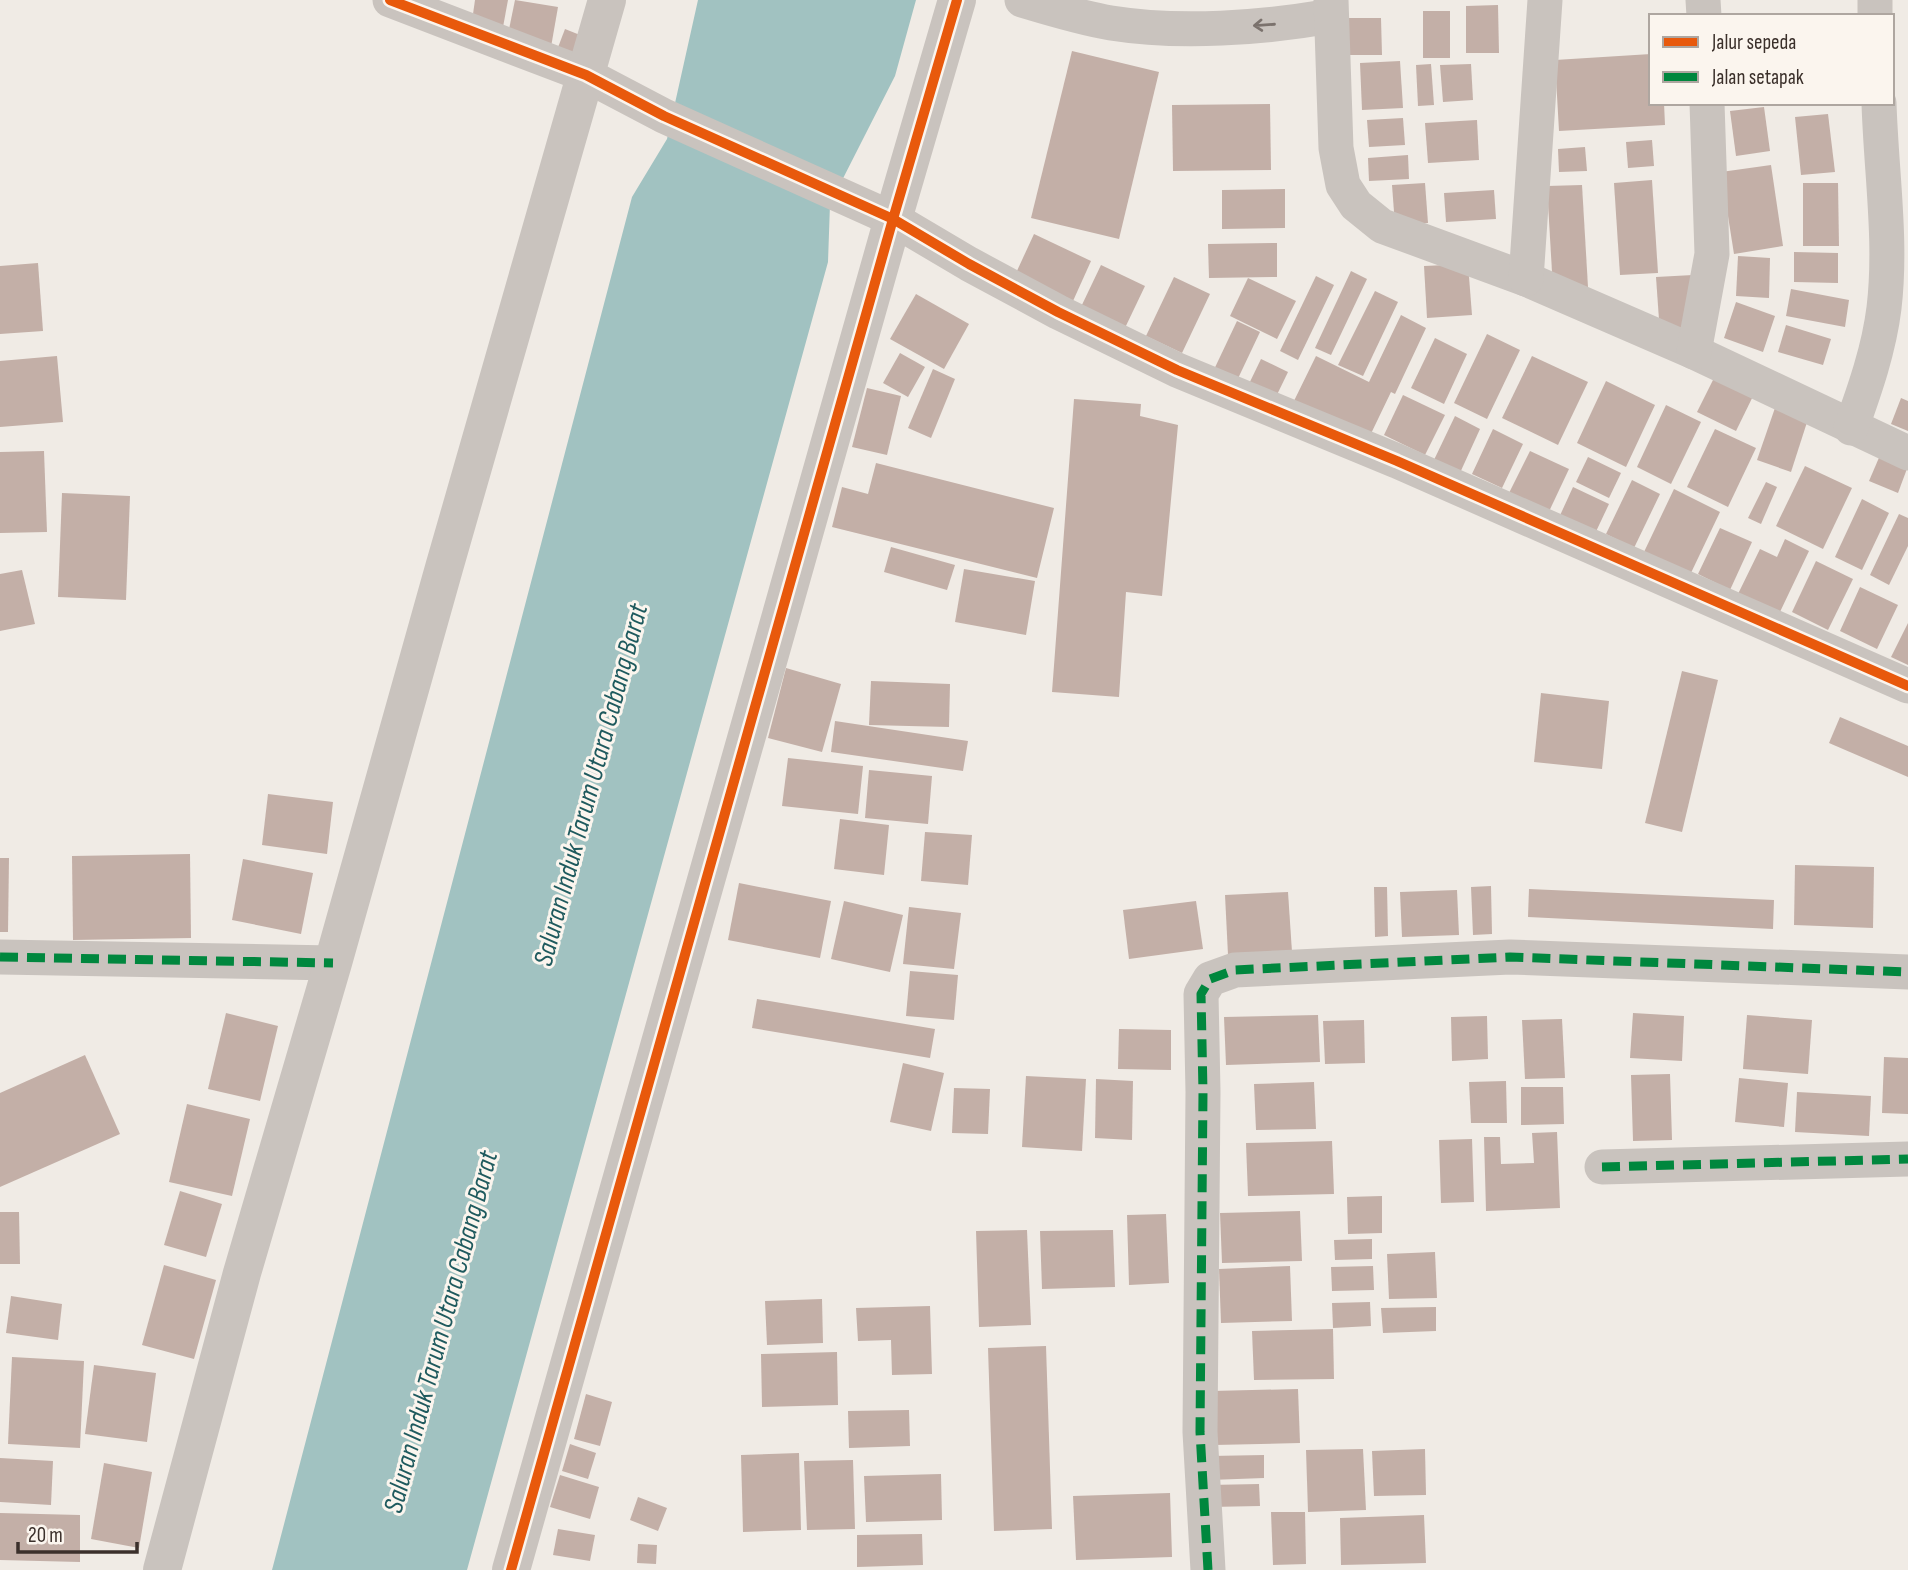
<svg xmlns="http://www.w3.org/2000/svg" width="1908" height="1570" viewBox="0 0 1908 1570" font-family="'Sofia Sans Condensed',sans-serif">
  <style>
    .water { fill: #a1c2c1 }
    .building { fill: #c3afa7 }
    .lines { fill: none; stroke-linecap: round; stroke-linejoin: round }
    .minor { stroke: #c9c3be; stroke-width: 35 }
    .tertiary { stroke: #c9c3be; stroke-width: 38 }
    .quiet { stroke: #00873e; stroke-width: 9; stroke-dasharray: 18 9; stroke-linecap: butt }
    .cycleway-casing { stroke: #fbf5ee; stroke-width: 15 }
    .cycleway { stroke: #e8590c; stroke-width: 10 }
    .oneway { stroke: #7b726d }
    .labels { text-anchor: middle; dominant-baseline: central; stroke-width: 6; stroke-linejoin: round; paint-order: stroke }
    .water-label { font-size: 28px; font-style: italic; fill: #1f5a5e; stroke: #fbf5ee }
  </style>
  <rect width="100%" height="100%" fill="#f0ebe5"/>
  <!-- water -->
  <path class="water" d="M 698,0 L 916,0 L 895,76 L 830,204 L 828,262 L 467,1570 L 272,1570 L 632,197 L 667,139 Z"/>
  <!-- building -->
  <g class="building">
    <path d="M 475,0 L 508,0 L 503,27 L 472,21 Z"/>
    <path d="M 515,0 L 558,7 L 551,47 L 507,39 Z"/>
    <path d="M 1498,5 L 1499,53 L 1466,53 L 1466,6 Z"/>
    <rect x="1423" y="11" width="27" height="47"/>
    <path d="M 1345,18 L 1381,18 L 1382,55 L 1345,55 Z"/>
    <path d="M 565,29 L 580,35 L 572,56 L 557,50 Z"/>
    <path d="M 1072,51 L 1159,72 L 1119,239 L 1031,218 Z"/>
    <path d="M 1651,54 L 1651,103 L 1664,103 L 1665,125 L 1559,131 L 1555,60 Z"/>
    <path d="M 1400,61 L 1403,108 L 1362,110 L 1360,63 Z"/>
    <path d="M 1431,64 L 1434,105 L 1418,106 L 1416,65 Z"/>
    <path d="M 1471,64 L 1473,100 L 1443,102 L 1440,65 Z"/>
    <path d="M 1270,104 L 1271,170 L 1173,171 L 1172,105 Z"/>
    <path d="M 1764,107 L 1770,151 L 1736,156 L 1730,111 Z"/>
    <path d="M 1828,114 L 1835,172 L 1801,175 L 1795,117 Z"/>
    <path d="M 1403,118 L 1405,145 L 1369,147 L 1367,120 Z"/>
    <path d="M 1477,120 L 1479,160 L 1428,163 L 1425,123 Z"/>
    <path d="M 1652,140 L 1654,166 L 1628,168 L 1626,142 Z"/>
    <path d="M 1585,147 L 1587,171 L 1559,172 L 1558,149 Z"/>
    <path d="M 1408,155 L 1409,179 L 1369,181 L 1368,158 Z"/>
    <path d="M 1771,165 L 1783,246 L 1734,254 L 1721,172 Z"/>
    <path d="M 1652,180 L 1658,273 L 1620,275 L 1614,183 Z"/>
    <path d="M 1425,183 L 1428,223 L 1395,225 L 1392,185 Z"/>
    <path d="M 1803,183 L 1838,183 L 1839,246 L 1803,246 Z"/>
    <path d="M 1582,185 L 1588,287 L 1553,289 L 1547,186 Z"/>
    <path d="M 1285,189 L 1285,228 L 1222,229 L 1222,190 Z"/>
    <path d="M 1494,190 L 1496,219 L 1446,222 L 1444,193 Z"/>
    <path d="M 1034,234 L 1091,261 L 1073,301 L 1016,273 Z"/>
    <path d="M 1277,243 L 1277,277 L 1209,278 L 1208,244 Z"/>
    <path d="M 1794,252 L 1838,253 L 1838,283 L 1794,282 Z"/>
    <path d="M 1738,256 L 1770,258 L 1769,298 L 1736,296 Z"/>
    <path d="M 38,263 L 43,331 L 0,334 L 0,266 Z"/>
    <path d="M 1468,264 L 1472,315 L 1427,318 L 1424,266 Z"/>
    <path d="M 1101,265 L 1145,286 L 1124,330 L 1080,309 Z"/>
    <path d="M 1351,271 L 1367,279 L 1331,355 L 1315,348 Z"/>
    <path d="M 1693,275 L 1696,332 L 1660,334 L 1656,277 Z"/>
    <path d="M 1316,276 L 1334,285 L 1298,360 L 1280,351 Z"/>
    <path d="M 1174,277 L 1210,294 L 1182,353 L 1146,336 Z"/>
    <path d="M 1248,278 L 1296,301 L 1277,339 L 1230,316 Z"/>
    <path d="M 1791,289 L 1849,300 L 1845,327 L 1786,316 Z"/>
    <path d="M 1375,291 L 1398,302 L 1363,376 L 1338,365 Z"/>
    <path d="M 916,294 L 969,324 L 944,369 L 890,339 Z"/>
    <path d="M 1736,302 L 1775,316 L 1763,352 L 1724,338 Z"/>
    <path d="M 1401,315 L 1426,328 L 1395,394 L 1391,392 L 1366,444 L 1291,407 L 1316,356 L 1369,382 Z"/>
    <path d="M 1237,321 L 1260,332 L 1233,389 L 1210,378 Z"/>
    <path d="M 1786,325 L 1831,339 L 1823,365 L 1778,352 Z"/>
    <path d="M 1487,334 L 1520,350 L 1487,419 L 1454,403 Z"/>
    <path d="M 1435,338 L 1467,354 L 1444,404 L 1411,388 Z"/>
    <path d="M 900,353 L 925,367 L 908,397 L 883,383 Z"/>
    <path d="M 57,356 L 63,422 L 0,427 L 0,361 Z"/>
    <path d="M 1532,356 L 1588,382 L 1558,445 L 1502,418 Z"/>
    <path d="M 1261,359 L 1288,372 L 1273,403 L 1246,390 Z"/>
    <path d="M 1719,368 L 1757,388 L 1736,431 L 1697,412 Z"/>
    <path d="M 933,369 L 955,379 L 931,438 L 908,428 Z"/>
    <path d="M 1606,381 L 1655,405 L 1626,467 L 1577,443 Z"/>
    <path d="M 867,388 L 901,396 L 887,455 L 852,447 Z"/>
    <path d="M 1403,395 L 1445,415 L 1425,455 L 1384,435 Z"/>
    <path d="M 1901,398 L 1908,401 L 1908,431 L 1891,424 Z"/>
    <path d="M 1074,399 L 1141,404 L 1140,416 L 1178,425 L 1162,596 L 1126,592 L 1119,697 L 1052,692 Z"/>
    <path d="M 1666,405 L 1701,422 L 1671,484 L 1637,467 Z"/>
    <path d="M 1776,405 L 1809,416 L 1791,472 L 1757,460 Z"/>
    <path d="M 1455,416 L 1480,429 L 1459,475 L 1433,462 Z"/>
    <path d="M 1493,429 L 1523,444 L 1502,488 L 1472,474 Z"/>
    <path d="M 1715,429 L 1756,448 L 1728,507 L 1687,487 Z"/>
    <path d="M 44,451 L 47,532 L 0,533 L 0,452 Z"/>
    <path d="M 1530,451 L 1569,469 L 1545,520 L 1505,501 Z"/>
    <path d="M 1881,453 L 1908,466 L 1898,493 L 1869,481 Z"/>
    <path d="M 1588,457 L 1621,473 L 1609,498 L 1576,482 Z"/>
    <path d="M 876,463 L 1054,508 L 1037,578 L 832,527 L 842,487 L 868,494 Z"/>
    <path d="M 1805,466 L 1852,488 L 1823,549 L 1776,526 Z"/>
    <path d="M 1632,480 L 1660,494 L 1634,548 L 1606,534 Z"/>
    <path d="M 1766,482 L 1777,487 L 1761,524 L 1748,518 Z"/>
    <path d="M 1573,487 L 1609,504 L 1592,540 L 1557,522 Z"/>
    <path d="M 1674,489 L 1720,512 L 1690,575 L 1644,552 Z"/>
    <path d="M 62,493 L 130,496 L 126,600 L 58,597 Z"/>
    <path d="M 1862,499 L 1889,513 L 1862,570 L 1835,557 Z"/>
    <path d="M 1899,514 L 1908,518 L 1908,546 L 1889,585 L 1870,575 Z"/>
    <path d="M 1720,528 L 1752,542 L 1730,590 L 1698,574 Z"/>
    <path d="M 1785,539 L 1809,551 L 1779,614 L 1738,594 L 1760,549 L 1777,557 Z"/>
    <path d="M 891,547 L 955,565 L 947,590 L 884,572 Z"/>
    <path d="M 1816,561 L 1853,579 L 1828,630 L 1792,612 Z"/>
    <path d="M 964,569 L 1035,581 L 1026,635 L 955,622 Z"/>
    <path d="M 22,570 L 35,624 L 0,631 L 0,574 Z"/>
    <path d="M 1860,587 L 1898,605 L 1877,649 L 1840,631 Z"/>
    <path d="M 1908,623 L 1908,665 L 1891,657 Z"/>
    <path d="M 786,668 L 841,684 L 822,752 L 768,738 Z"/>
    <path d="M 1682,671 L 1718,680 L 1682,832 L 1645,823 Z"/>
    <path d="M 871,681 L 950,684 L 949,727 L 869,725 Z"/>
    <path d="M 1541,693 L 1609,701 L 1602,769 L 1534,762 Z"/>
    <path d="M 1840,717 L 1908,746 L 1908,777 L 1829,743 Z"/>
    <path d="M 835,721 L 968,741 L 963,771 L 831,752 Z"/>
    <path d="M 788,758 L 863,766 L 858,814 L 782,806 Z"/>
    <path d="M 869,770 L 932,776 L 928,824 L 865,818 Z"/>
    <path d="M 268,794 L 333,802 L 327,854 L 262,845 Z"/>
    <path d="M 840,819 L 889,825 L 884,875 L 834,869 Z"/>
    <path d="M 925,832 L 972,835 L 968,885 L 921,881 Z"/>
    <path d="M 190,854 L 191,938 L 73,940 L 72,856 Z"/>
    <path d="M 0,858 L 9,858 L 8,932 L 0,932 Z"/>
    <path d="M 243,859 L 313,873 L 301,934 L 232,920 Z"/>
    <path d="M 1795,865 L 1874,867 L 1873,928 L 1794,925 Z"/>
    <path d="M 739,883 L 831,901 L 820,958 L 728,940 Z"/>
    <path d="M 1491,886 L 1492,934 L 1473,935 L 1471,887 Z"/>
    <path d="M 1374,887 L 1387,887 L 1388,936 L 1375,937 Z"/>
    <path d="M 1529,889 L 1774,900 L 1773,929 L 1528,917 Z"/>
    <path d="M 1457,890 L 1459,935 L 1402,937 L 1400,892 Z"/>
    <path d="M 1288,892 L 1292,952 L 1228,955 L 1225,895 Z"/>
    <path d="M 844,901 L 903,915 L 890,972 L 831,959 Z"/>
    <path d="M 1196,901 L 1203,949 L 1129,959 L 1123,910 Z"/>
    <path d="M 909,907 L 961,913 L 954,969 L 903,964 Z"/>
    <path d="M 910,971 L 958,975 L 954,1020 L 906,1016 Z"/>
    <path d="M 757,999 L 935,1029 L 930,1058 L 752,1028 Z"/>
    <path d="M 226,1013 L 278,1026 L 260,1101 L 208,1089 Z"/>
    <path d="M 1633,1013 L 1684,1016 L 1682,1061 L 1630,1058 Z"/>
    <path d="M 1318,1015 L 1320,1062 L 1226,1065 L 1224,1017 Z"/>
    <path d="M 1747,1015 L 1812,1020 L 1808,1074 L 1743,1069 Z"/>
    <path d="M 1487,1016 L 1488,1059 L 1452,1061 L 1451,1017 Z"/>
    <path d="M 1562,1019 L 1565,1078 L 1525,1079 L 1522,1020 Z"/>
    <path d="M 1364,1020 L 1365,1063 L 1325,1064 L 1323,1021 Z"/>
    <path d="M 1119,1029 L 1171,1030 L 1171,1070 L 1118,1069 Z"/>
    <path d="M 85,1055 L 120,1134 L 0,1187 L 0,1093 Z"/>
    <path d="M 1884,1057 L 1908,1058 L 1908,1114 L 1882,1113 Z"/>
    <path d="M 903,1063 L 944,1073 L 931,1131 L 890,1122 Z"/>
    <path d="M 1670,1074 L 1672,1140 L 1633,1141 L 1631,1075 Z"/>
    <path d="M 1026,1076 L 1086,1079 L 1082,1151 L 1022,1147 Z"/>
    <path d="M 1739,1078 L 1788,1083 L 1784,1127 L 1735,1122 Z"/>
    <path d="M 1096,1079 L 1133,1081 L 1132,1140 L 1095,1138 Z"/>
    <path d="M 1506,1081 L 1507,1123 L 1471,1123 L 1469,1082 Z"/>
    <path d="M 1314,1082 L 1316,1129 L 1256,1130 L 1254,1084 Z"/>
    <path d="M 1521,1087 L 1563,1087 L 1564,1124 L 1521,1125 Z"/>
    <path d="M 954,1088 L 990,1089 L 988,1134 L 952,1133 Z"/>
    <path d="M 1797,1092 L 1871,1096 L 1869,1136 L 1795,1132 Z"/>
    <path d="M 187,1104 L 250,1119 L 232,1196 L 169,1182 Z"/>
    <path d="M 1557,1132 L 1560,1208 L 1486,1211 L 1484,1137 L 1500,1137 L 1501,1164 L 1534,1163 L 1532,1133 Z"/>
    <path d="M 1472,1139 L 1474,1202 L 1441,1203 L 1439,1140 Z"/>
    <path d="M 1332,1141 L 1334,1194 L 1248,1196 L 1246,1143 Z"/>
    <path d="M 180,1191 L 222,1204 L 206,1257 L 164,1245 Z"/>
    <path d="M 1382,1196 L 1382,1233 L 1348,1234 L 1347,1197 Z"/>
    <path d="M 1300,1211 L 1302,1261 L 1222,1263 L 1220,1213 Z"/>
    <path d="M 0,1212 L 19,1212 L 20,1264 L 0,1264 Z"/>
    <path d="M 1166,1214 L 1169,1283 L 1129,1285 L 1127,1215 Z"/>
    <path d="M 1027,1230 L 1031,1325 L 979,1327 L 976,1231 Z"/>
    <path d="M 1113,1230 L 1115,1287 L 1042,1289 L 1040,1231 Z"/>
    <path d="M 1372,1239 L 1372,1259 L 1335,1260 L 1334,1240 Z"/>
    <path d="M 1435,1252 L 1437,1298 L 1389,1299 L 1387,1254 Z"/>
    <path d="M 164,1265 L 216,1280 L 194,1359 L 142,1345 Z"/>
    <path d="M 1290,1266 L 1292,1321 L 1221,1323 L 1219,1269 Z"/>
    <path d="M 1373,1266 L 1374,1290 L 1332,1291 L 1331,1267 Z"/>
    <path d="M 11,1296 L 62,1304 L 58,1340 L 6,1333 Z"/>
    <path d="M 822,1299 L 823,1343 L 767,1345 L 765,1301 Z"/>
    <path d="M 1370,1302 L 1371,1326 L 1333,1328 L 1332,1303 Z"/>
    <path d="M 930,1306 L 932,1374 L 892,1375 L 891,1340 L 858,1341 L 856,1308 Z"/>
    <path d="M 1436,1307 L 1436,1331 L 1383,1333 L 1381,1308 Z"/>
    <path d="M 1333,1329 L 1334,1379 L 1254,1380 L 1252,1331 Z"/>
    <path d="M 1046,1346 L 1052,1529 L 994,1531 L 988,1348 Z"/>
    <path d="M 837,1352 L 838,1405 L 762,1407 L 761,1354 Z"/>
    <path d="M 12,1357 L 84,1361 L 80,1448 L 8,1444 Z"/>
    <path d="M 94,1365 L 156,1373 L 147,1442 L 85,1434 Z"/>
    <path d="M 1298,1389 L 1300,1443 L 1214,1445 L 1212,1391 Z"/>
    <path d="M 586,1394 L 612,1402 L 600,1446 L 574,1439 Z"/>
    <path d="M 909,1410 L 910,1446 L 849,1448 L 848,1411 Z"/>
    <path d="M 570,1444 L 596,1453 L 588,1479 L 562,1471 Z"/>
    <path d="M 1363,1449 L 1366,1510 L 1308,1512 L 1306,1450 Z"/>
    <path d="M 1425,1449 L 1426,1495 L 1374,1496 L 1372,1451 Z"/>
    <path d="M 799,1453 L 801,1530 L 743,1532 L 741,1455 Z"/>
    <path d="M 1264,1455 L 1264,1478 L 1210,1480 L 1210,1456 Z"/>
    <path d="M 0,1458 L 53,1461 L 51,1505 L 0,1502 Z"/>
    <path d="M 853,1460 L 855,1529 L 807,1530 L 804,1461 Z"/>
    <path d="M 104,1463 L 152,1472 L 139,1548 L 91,1539 Z"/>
    <path d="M 941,1474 L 942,1520 L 866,1522 L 864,1476 Z"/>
    <path d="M 560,1475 L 599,1487 L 590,1519 L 550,1507 Z"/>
    <path d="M 1259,1484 L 1260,1506 L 1210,1507 L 1209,1485 Z"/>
    <path d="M 1170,1493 L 1172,1557 L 1076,1560 L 1073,1496 Z"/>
    <path d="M 638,1497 L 667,1508 L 658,1531 L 630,1520 Z"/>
    <path d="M 1271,1512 L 1305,1512 L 1306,1564 L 1273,1565 Z"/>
    <path d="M 0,1513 L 80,1515 L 80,1562 L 0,1560 Z"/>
    <path d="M 1424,1515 L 1426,1563 L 1341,1565 L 1340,1518 Z"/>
    <path d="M 558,1529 L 595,1535 L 590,1561 L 553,1555 Z"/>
    <path d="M 922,1534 L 923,1565 L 857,1567 L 857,1535 Z"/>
    <path d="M 638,1544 L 657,1545 L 656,1564 L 637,1563 Z"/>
  </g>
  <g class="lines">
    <!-- minor -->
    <g class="minor">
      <path d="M 390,0 L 586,75 L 664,116 L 893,219 L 969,264 L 1058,312 L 1177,370 L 1397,461 L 1908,686"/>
      <path d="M 1022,0 C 1052,9 1081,18 1111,23 C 1180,34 1263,28 1331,16"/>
      <path d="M 1331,0 L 1336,148 L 1343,185 L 1356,205 L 1382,226 L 1526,279 L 1694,352 L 1908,453"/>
      <path d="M 1703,0 L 1704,16"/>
      <path d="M 1875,0 L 1875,16"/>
      <path d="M 1526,279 L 1545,0"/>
      <path d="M 1694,352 L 1712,254 L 1707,103"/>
      <path d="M 1851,428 C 1865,389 1879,349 1884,308 C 1892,241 1881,171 1879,103"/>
      <path d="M 0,957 L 333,963"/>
      <path d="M 1602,1167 L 1908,1159"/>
      <path d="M 1208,1570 L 1200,1432 L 1203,1092 L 1201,994 L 1210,979 L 1235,970 L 1510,957 L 1908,972"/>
    </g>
    <!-- tertiary -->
    <g class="tertiary">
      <path d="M 162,1570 L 242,1273 L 333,963 L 444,568 L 607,0"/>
      <path d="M 511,1570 L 893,219 L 957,0"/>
    </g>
    <!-- quiet -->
    <g class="quiet">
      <path d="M 0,957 L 333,963"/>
      <path d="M 1602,1167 L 1908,1159"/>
      <path d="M 1208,1570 L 1200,1432 L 1203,1092 L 1201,994 L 1210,979 L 1235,970 L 1510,957 L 1908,972"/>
    </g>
    <!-- cycleway casing -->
    <g class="cycleway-casing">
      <g id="cycleway">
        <path d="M 390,0 L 586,75 L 664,116 L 893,219 L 969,264 L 1058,312 L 1177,370 L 1397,461 L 1908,686"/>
        <path d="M 511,1570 L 893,219 L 957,0"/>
      </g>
    </g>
    <!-- cycleway -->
    <use href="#cycleway" class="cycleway"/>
  </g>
  <!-- one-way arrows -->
  <defs><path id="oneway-shaft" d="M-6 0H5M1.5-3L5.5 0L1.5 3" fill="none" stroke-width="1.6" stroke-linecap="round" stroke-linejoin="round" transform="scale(1.75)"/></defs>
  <use class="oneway" href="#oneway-shaft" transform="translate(1264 25) rotate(176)"/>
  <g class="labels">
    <!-- water labels -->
    <g class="water-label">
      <text transform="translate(591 785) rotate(-75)">Saluran Induk Tarum Utara Cabang Barat</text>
      <text transform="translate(441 1332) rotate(-75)">Saluran Induk Tarum Utara Cabang Barat</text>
    </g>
  </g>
  <!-- legend -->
  <rect x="1649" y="14" width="245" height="91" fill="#fbf5ee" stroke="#aea6a0" stroke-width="2"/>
  <rect x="1663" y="37" width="35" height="10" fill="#e8590c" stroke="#aea6a0" stroke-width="2"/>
  <text x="1712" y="49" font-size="21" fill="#3b302b">Jalur sepeda</text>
  <rect x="1663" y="72" width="35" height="10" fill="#00873e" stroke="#aea6a0" stroke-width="2"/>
  <text x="1712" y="84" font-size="21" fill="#3b302b">Jalan setapak</text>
  <!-- scale -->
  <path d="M18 1542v10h119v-10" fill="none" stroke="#3b302b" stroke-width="3.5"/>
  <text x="28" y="1542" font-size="21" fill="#3b302b" stroke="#fbf5ee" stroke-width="5" paint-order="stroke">20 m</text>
</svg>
